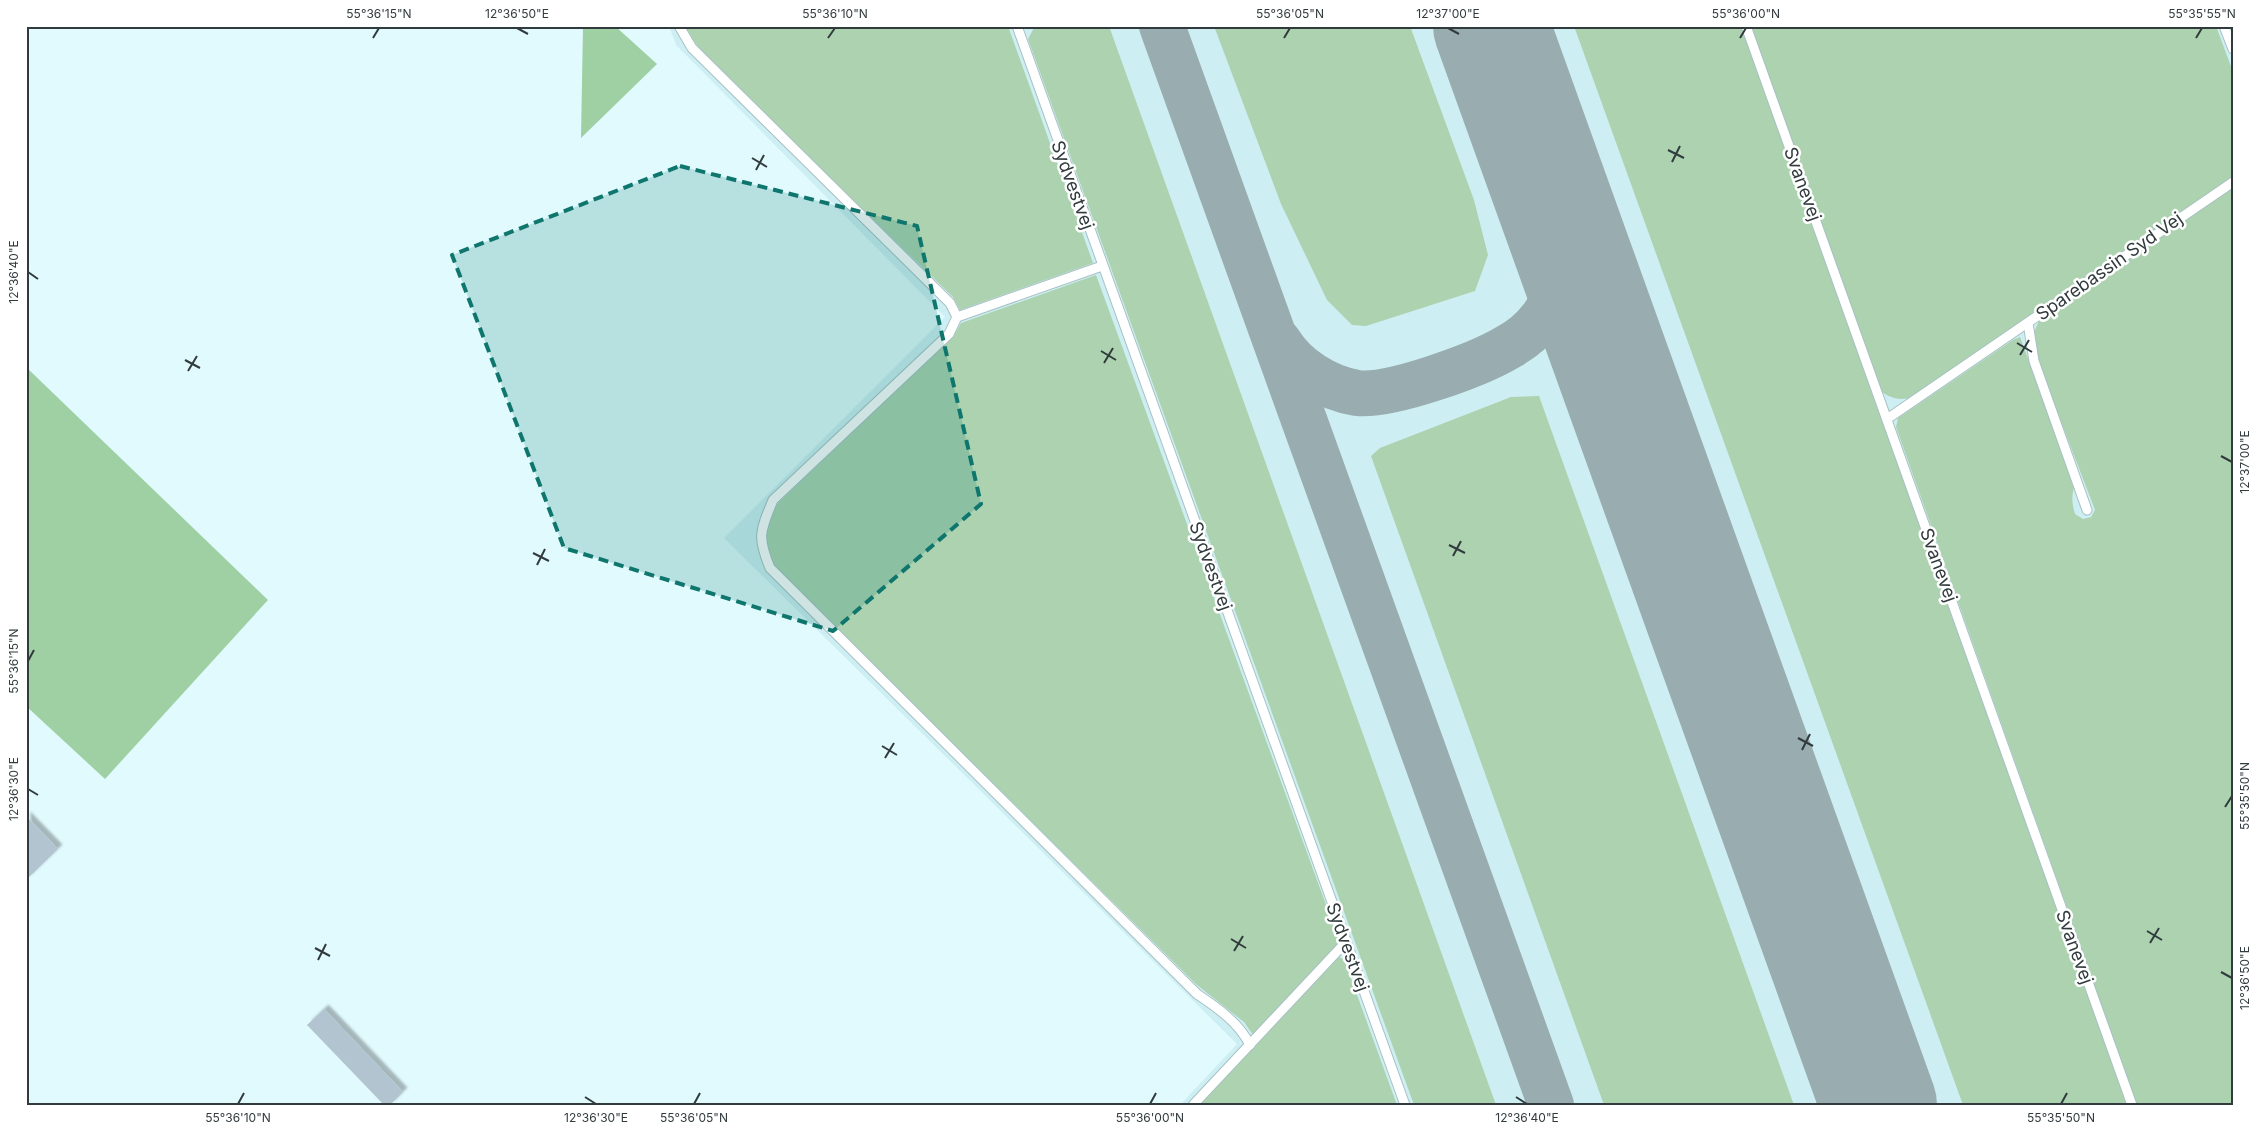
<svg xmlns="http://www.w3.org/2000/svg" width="2259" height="1131" viewBox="0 0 2259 1131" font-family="Inter,sans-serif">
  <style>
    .built { fill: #cdeff3 }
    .green { fill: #acd2b0 }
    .forest { fill: #9ed0a3 }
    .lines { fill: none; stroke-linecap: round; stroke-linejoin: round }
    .taxiway { stroke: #99acaf; stroke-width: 46 }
    .runway { stroke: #99acaf; stroke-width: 116 }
    .building { fill: #b1c4d0; filter: url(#shadow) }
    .service-casing { stroke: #a8c0c4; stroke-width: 11 }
    .service { stroke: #fff; stroke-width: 9 }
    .marked { fill: #0f766e; fill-opacity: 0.2; stroke: #0f766e; stroke-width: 4; stroke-dasharray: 10 6; stroke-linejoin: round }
    .ticks { fill: none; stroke: #313b3d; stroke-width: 2 }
    .labels { text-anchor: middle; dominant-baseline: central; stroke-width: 5; stroke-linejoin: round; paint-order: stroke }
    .street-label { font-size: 18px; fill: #313b3d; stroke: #fff }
    .neatline { fill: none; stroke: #313b3d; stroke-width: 2 }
    .ticks-label { font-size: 12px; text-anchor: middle; fill: #313b3d }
  </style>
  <defs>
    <filter id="shadow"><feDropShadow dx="4.5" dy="-4.5" stdDeviation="1" flood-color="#0004"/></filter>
  </defs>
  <rect width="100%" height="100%" fill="#e1fafe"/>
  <!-- built -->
  <path class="built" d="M 669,26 L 2233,26 L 2233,1105 L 1180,1105 L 1237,1044 L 724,538 L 945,317 L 676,45 Z"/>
  <!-- green -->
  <g class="green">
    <path d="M 684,26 L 1008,26 L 1093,263 L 960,310 L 953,297 L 726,77 L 701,51 Z"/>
    <path d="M 1035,26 L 1109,26 L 1496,1105 L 1414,1105 L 1028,39 Z"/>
    <path d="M 1214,26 L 1410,26 L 1474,200 L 1488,255 L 1475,291 L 1366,326 L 1352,325 L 1327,300 L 1281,204 Z"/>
    <path d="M 1574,26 L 1741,26 L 2129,1105 L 1963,1105 Z"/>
    <path d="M 1751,26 L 2216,26 L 2233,72 L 2233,177 L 1911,398 C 1899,400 1892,399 1882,392 Z"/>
    <path d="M 2233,187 L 2233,1105 L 2137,1105 L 1896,427 L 1898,418 L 2013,340 L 2020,337 L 2075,485 C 2071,495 2072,504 2075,514 L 2083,519 L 2091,517 L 2095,510 L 2037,359 L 2034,332 L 2039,321 Z"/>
    <path d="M 1096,275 L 1340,943 L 1253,1035 L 1244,1022 L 1197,985 L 773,566 C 761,542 764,528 777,504 L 954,335 L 961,323 Z"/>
    <path d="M 1539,396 L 1794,1105 L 1604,1105 L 1371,456 L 1380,448 L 1511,397 Z"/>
    <path d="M 1339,957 L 1344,959 L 1397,1105 L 1199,1105 Z"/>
  </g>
  <!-- forest -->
  <g class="forest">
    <path d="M 583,26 L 615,26 L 657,64 L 581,138 Z"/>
    <path d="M 26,367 L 268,600 L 105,779 L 26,706 Z"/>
  </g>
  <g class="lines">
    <!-- taxiway -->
    <g class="taxiway">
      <path d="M 1162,26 L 1551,1105"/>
      <path d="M 1279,342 C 1295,368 1326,388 1357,393 C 1390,397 1478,365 1508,347 C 1521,340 1533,330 1542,318 C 1560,295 1562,266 1567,239"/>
    </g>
    <!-- runway -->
    <path class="runway" d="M 1491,26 L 1879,1105"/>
  </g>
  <!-- building -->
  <g class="building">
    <path d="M 26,816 L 58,849 L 26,880 Z"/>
    <path d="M 324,1009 L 403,1092 L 390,1105 L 384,1105 L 307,1025 Z"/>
  </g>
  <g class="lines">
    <!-- service casing -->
    <g class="service-casing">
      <g id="service">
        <path d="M 679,26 L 692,48 L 950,303 L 957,317 L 1102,266"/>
        <path d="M 1017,26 L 1405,1105"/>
        <path d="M 1746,26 L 2132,1105"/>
        <path d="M 2224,26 L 2233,49"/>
        <path d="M 957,317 L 949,334 L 773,500 C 760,531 757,537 770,568 L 1197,994 C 1218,1008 1239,1023 1250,1045"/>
        <path d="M 2028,323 L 2034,361 L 2087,510"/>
        <path d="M 1887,419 L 2233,182"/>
        <path d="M 1193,1105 L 1346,942"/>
      </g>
    </g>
    <!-- service -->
    <use href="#service" class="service"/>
  </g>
  <!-- marked area -->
  <path class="marked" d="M 680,166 L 917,226 L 981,504 L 833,631 L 564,548 L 452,255 Z"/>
  <!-- ticks -->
  <path class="ticks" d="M 517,28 L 528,34M 1448,28 L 1459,34M 373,38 L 379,28M 828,38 L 835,28M 1284,38 L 1290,28M 1740,38 L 1746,28M 2196,38 L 2202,28M 1668,150 L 1684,158M 752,158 L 767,167M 1672,162 L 1680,146M 756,170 L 764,155M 28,272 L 38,279M 2017,343 L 2032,352M 1101,351 L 1116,360M 2020,355 L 2029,340M 185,360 L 200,368M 1104,363 L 1113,348M 188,371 L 197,356M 2221,456 L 2232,462M 1449,545 L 1465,553M 533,553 L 549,561M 1453,556 L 1461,541M 537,565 L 545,549M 28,661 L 34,650M 1798,738 L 1813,746M 882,746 L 897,755M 1802,750 L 1810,734M 885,758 L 894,743M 28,789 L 38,795M 2225,807 L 2232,796M 2147,931 L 2162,940M 1231,939 L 1246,948M 2150,943 L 2159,928M 315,948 L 330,956M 1234,951 L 1243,936M 318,960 L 326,944M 2221,972 L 2232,978M 585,1097 L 596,1104M 1516,1097 L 1527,1104M 238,1104 L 244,1093M 694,1104 L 700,1093M 1150,1104 L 1156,1093M 2061,1104 L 2067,1093"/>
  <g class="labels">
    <!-- street labels -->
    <g class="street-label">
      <text transform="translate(1803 184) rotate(70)">Svanevej</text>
      <text transform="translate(1073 185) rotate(70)">Sydvestvej</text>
      <text transform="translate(2109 266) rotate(-35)">Sparebassin Syd Vej</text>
      <text transform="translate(1939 565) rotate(70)">Svanevej</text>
      <text transform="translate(1211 566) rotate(70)">Sydvestvej</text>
      <text transform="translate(1348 947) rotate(70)">Sydvestvej</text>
      <text transform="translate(2075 947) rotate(70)">Svanevej</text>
    </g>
  </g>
  <!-- border -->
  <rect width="2259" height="1131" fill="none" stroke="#ffffff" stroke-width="55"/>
  <rect x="28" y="28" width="2204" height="1076" class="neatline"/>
  <g class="ticks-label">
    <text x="379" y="18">55°36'15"N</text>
    <text x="517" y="18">12°36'50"E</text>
    <text x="835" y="18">55°36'10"N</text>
    <text x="1290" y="18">55°36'05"N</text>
    <text x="1448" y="18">12°37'00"E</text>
    <text x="1746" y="18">55°36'00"N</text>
    <text x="2202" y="18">55°35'55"N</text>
    <text transform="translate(14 272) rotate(-90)" y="4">12°36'40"E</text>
    <text transform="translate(2245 462) rotate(-90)" y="4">12°37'00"E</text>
    <text transform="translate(14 661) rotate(-90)" y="4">55°36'15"N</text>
    <text transform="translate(14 789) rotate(-90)" y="4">12°36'30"E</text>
    <text transform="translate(2245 796) rotate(-90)" y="4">55°35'50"N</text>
    <text transform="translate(2245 978) rotate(-90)" y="4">12°36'50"E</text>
    <text x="238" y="1122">55°36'10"N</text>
    <text x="596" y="1122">12°36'30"E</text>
    <text x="694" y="1122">55°36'05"N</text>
    <text x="1150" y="1122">55°36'00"N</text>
    <text x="1527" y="1122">12°36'40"E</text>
    <text x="2061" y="1122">55°35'50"N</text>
  </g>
</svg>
